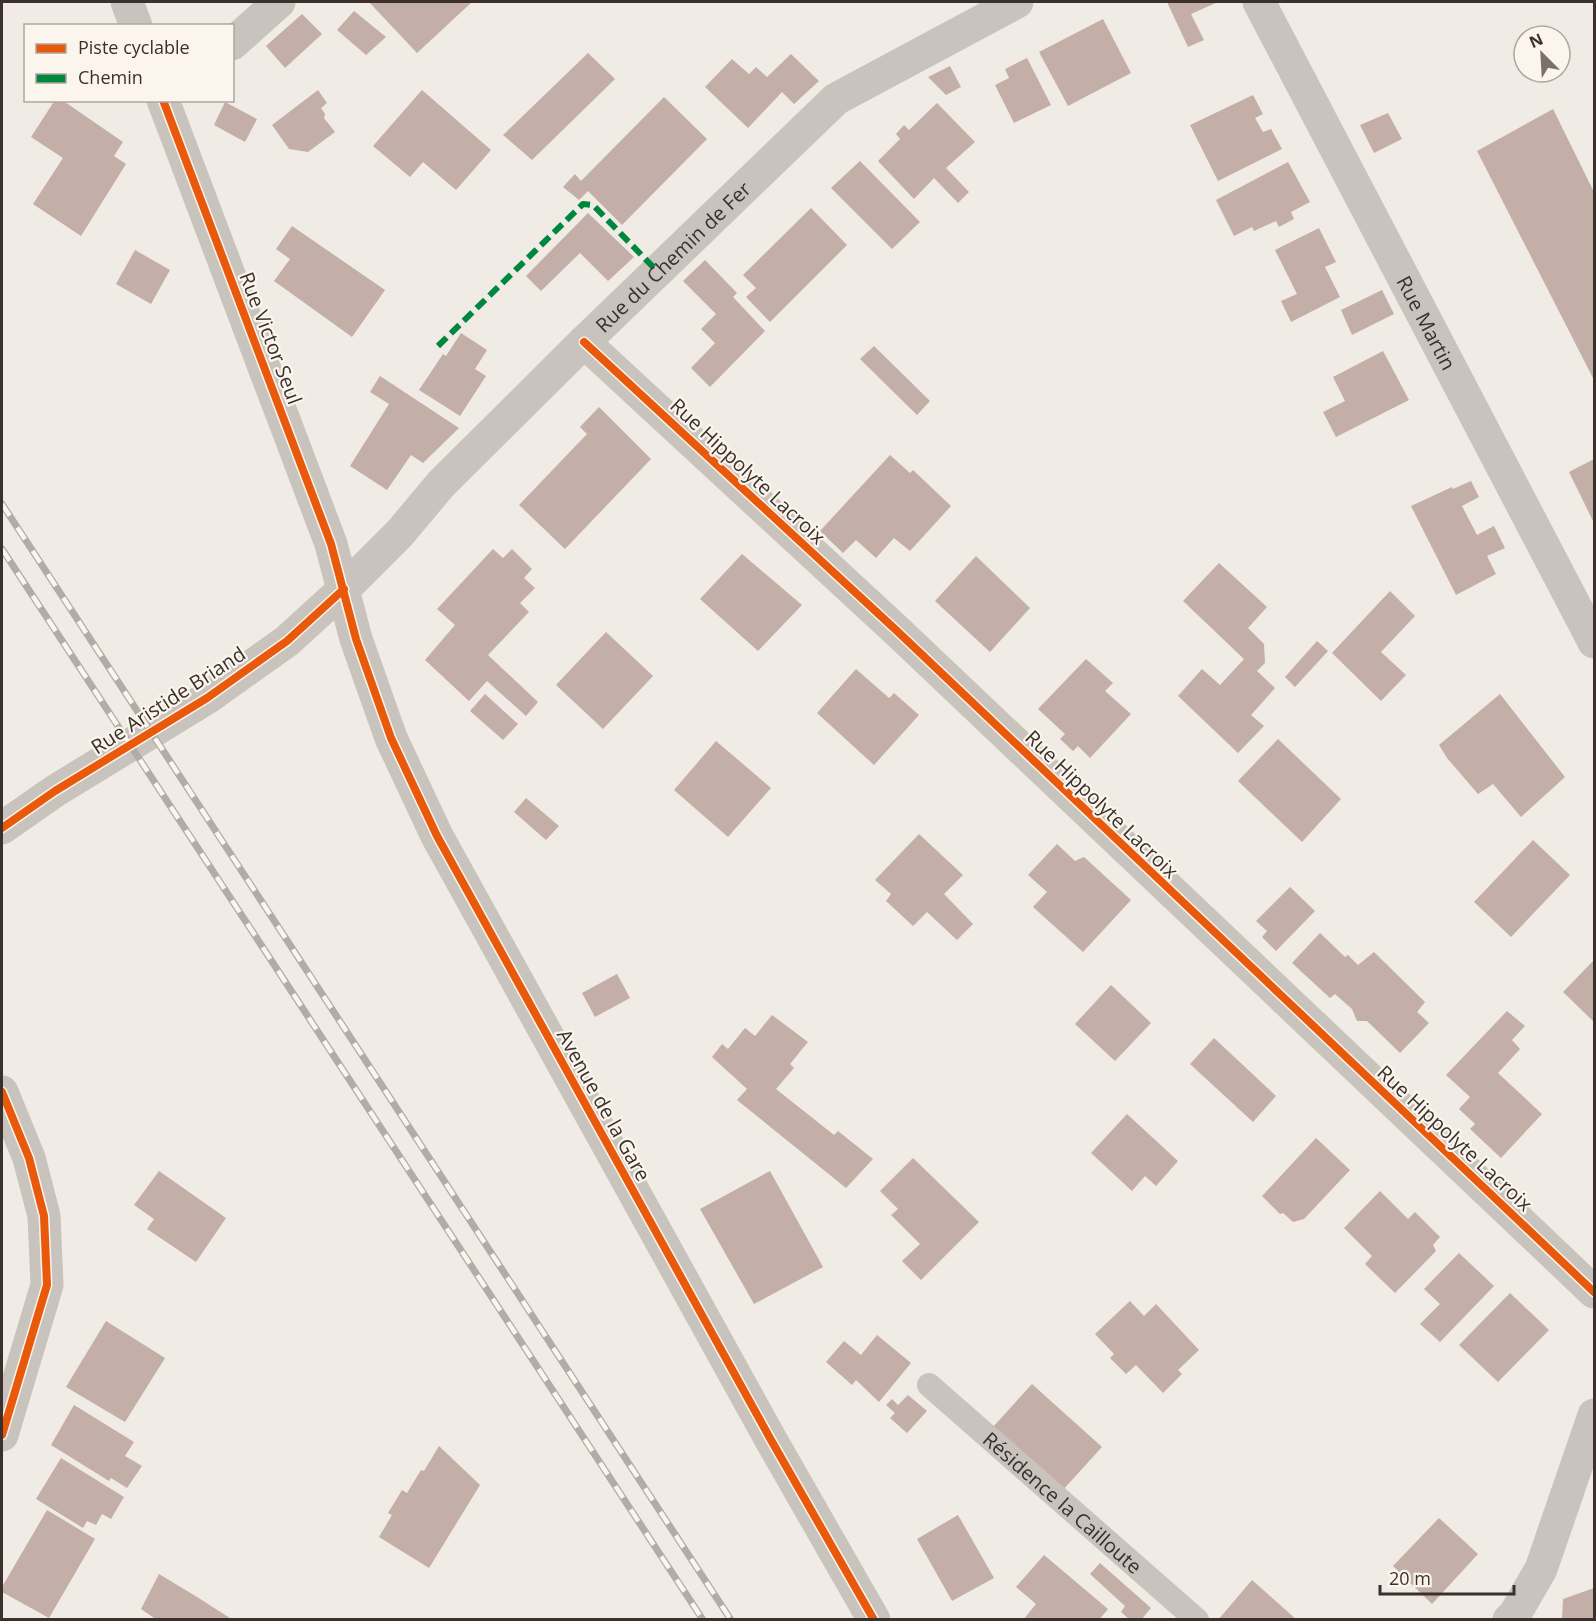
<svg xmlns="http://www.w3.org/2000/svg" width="1596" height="1621" viewBox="0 0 1596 1621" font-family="'Open Sans',sans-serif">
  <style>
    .building { fill: #c3afa7 }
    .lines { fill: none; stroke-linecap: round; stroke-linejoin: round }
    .lane { stroke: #c9c3be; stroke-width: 24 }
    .street { stroke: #c9c3be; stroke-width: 33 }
    .rail-casing { stroke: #b1aca8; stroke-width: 7 }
    .rail { stroke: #fbf5ee; stroke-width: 4.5; stroke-dasharray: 14; stroke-linecap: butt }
    .quiet { stroke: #00873e; stroke-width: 6; stroke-dasharray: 12 6; stroke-linecap: butt }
    .cycleway-casing { stroke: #fbf5ee; stroke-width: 11 }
    .cycleway { stroke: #e8590c; stroke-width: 8 }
    .labels { text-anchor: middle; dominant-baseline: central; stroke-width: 4.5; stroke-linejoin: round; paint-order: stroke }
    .street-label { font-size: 20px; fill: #3b302b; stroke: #fbf5ee }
  </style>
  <rect width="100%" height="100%" fill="#f0ebe5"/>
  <!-- building -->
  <g class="building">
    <path d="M 369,2 L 472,2 L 417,53 Z"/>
    <path d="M 1167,2 L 1218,2 L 1191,14 L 1204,40 L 1188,47 Z"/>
    <path d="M 354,11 L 386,37 L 366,55 L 337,30 Z"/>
    <path d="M 302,14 L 322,34 L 285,68 L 266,46 Z"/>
    <path d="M 1103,19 L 1131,73 L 1068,106 L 1039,52 Z"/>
    <path d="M 588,53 L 615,79 L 532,160 L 503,135 Z"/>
    <path d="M 791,54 L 819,81 L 794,104 L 782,92 L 748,128 L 705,87 L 732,59 L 749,74 L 756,67 L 767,77 Z"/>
    <path d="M 1027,58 L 1051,105 L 1014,123 L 995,85 L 1009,78 L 1005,69 Z"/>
    <path d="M 950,66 L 961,87 L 946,95 L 928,77 Z"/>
    <path d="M 318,90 L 327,103 L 321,108 L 325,114 L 324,118 L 335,132 L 308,152 L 289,149 L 272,125 Z"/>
    <path d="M 422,90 L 491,150 L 456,190 L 423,162 L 410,177 L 373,146 Z"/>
    <path d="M 1253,95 L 1263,114 L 1255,118 L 1263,132 L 1271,129 L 1282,149 L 1218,181 L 1190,125 Z"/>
    <path d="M 664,97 L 707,139 L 622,225 L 588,191 L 579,200 L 563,187 L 575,174 L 581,181 Z"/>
    <path d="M 55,100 L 62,100 L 123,142 L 114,156 L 126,164 L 81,236 L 33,204 L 63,158 L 31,137 Z"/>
    <path d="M 225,102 L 257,119 L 245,142 L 214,125 Z"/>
    <path d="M 937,103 L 975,142 L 946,168 L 969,192 L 958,203 L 934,178 L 914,199 L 878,161 L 900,139 L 896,134 L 904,125 L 909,130 Z"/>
    <path d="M 1553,109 L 1594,192 L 1594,380 L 1477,151 Z"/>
    <path d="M 1388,113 L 1402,139 L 1374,153 L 1360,125 Z"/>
    <path d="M 860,161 L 920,222 L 892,249 L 831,188 Z"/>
    <path d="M 1288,162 L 1310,202 L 1291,212 L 1294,219 L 1279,227 L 1276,221 L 1254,231 L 1252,227 L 1234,236 L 1216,200 Z"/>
    <path d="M 811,208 L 847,245 L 770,322 L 746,297 L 756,288 L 743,275 Z"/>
    <path d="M 588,213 L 634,257 L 608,281 L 580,253 L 541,291 L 526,276 Z"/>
    <path d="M 292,226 L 385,290 L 352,337 L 274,281 L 290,259 L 276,249 Z"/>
    <path d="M 1319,228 L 1336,262 L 1325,267 L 1340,297 L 1291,322 L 1281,301 L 1297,294 L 1275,250 Z"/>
    <path d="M 135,250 L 170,270 L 151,304 L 116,284 Z"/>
    <path d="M 705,260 L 737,293 L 733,297 L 765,331 L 710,387 L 691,368 L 715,343 L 701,329 L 716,314 L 683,281 Z"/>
    <path d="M 1382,290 L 1394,314 L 1352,335 L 1341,310 Z"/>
    <path d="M 461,333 L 487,350 L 475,369 L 486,376 L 460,416 L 419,390 L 443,354 L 446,356 Z"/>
    <path d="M 874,346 L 930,401 L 917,415 L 860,359 Z"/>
    <path d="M 1383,351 L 1409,400 L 1336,437 L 1323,412 L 1345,401 L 1333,377 Z"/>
    <path d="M 380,376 L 459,428 L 423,463 L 411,455 L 387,490 L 350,466 L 389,404 L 370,392 Z"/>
    <path d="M 599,407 L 651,459 L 565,549 L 519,505 L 587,434 L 580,427 Z"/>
    <path d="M 890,455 L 910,473 L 913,470 L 951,506 L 910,551 L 894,538 L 876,558 L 856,540 L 843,553 L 820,531 Z"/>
    <path d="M 1594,459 L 1594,523 L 1569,472 Z"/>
    <path d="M 1471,481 L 1479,497 L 1462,506 L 1477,535 L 1494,526 L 1505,548 L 1487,556 L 1496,574 L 1456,595 L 1411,506 L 1452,487 L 1453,489 Z"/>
    <path d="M 493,549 L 503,558 L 512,549 L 532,569 L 524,578 L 535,588 L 520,603 L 529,612 L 488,655 L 538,702 L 526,716 L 487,681 L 469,701 L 425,660 L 455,625 L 437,609 Z"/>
    <path d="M 742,554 L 802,605 L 758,651 L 700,599 Z"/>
    <path d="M 976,556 L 1030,608 L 990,652 L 935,601 Z"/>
    <path d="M 1219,563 L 1267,607 L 1248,628 L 1264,644 L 1265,663 L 1257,671 L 1275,688 L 1251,715 L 1264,726 L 1238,753 L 1178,696 L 1202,669 L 1220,685 L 1244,659 L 1183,601 Z"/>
    <path d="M 1390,591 L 1415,616 L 1381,652 L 1406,675 L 1381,701 L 1332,653 Z"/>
    <path d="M 606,632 L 653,676 L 603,729 L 556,685 Z"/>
    <path d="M 1317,641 L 1328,651 L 1295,687 L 1285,677 Z"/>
    <path d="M 1086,659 L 1113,683 L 1105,691 L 1131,714 L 1090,758 L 1078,746 L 1073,751 L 1060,739 L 1065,734 L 1038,709 Z"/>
    <path d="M 856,669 L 889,698 L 894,693 L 919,715 L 874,765 L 817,713 Z"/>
    <path d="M 485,694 L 518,724 L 503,740 L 470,711 Z"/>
    <path d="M 1500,694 L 1565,777 L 1521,817 L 1493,784 L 1478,794 L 1447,758 L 1439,745 Z"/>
    <path d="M 1278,739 L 1341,799 L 1302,842 L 1238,781 Z"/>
    <path d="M 716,741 L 771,788 L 728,837 L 674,790 Z"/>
    <path d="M 526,798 L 559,826 L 546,840 L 514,812 Z"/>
    <path d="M 919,834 L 963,875 L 944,894 L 973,924 L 957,940 L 927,912 L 913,926 L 886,901 L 891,894 L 875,880 Z"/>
    <path d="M 1533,840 L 1570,875 L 1511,937 L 1474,902 Z"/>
    <path d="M 1057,844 L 1075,861 L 1084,857 L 1131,900 L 1083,952 L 1033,907 L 1047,892 L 1028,875 Z"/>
    <path d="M 1290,887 L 1315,911 L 1276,951 L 1262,937 L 1267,931 L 1256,921 Z"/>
    <path d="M 1320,933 L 1345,957 L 1348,955 L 1358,965 L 1374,952 L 1425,1002 L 1417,1012 L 1429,1023 L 1400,1053 L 1367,1021 L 1357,1021 L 1352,1009 L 1335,994 L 1330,998 L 1292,963 Z"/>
    <path d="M 1594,960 L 1594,1022 L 1563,992 Z"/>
    <path d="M 617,974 L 630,998 L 595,1017 L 582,993 Z"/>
    <path d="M 1111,985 L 1151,1023 L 1115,1061 L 1075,1024 Z"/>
    <path d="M 1507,1011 L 1525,1026 L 1512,1040 L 1520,1049 L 1498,1073 L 1542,1114 L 1501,1158 L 1470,1129 L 1475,1124 L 1459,1109 L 1470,1097 L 1446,1075 Z"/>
    <path d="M 772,1015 L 808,1042 L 790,1064 L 794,1068 L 776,1089 L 834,1135 L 838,1131 L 873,1159 L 846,1188 L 737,1100 L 747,1089 L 712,1057 L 722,1044 L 728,1049 L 745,1028 L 755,1036 Z"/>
    <path d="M 1214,1038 L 1276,1096 L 1253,1122 L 1190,1064 Z"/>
    <path d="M 1127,1114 L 1178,1161 L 1156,1186 L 1145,1176 L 1132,1191 L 1091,1153 Z"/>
    <path d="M 1316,1138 L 1350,1170 L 1304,1219 L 1293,1222 L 1283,1213 L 1280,1214 L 1262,1196 Z"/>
    <path d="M 913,1158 L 979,1222 L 921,1280 L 902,1261 L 920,1244 L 891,1215 L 898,1209 L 880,1191 Z"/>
    <path d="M 159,1171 L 226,1218 L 196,1262 L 147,1229 L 154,1219 L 134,1205 Z"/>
    <path d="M 770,1171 L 823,1267 L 754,1304 L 700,1209 Z"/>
    <path d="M 1380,1191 L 1408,1219 L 1415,1212 L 1440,1237 L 1433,1245 L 1436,1251 L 1395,1293 L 1365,1264 L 1372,1256 L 1344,1228 Z"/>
    <path d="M 1459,1253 L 1494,1286 L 1440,1342 L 1420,1324 L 1440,1304 L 1424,1289 Z"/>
    <path d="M 1510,1293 L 1549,1330 L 1498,1382 L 1459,1345 Z"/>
    <path d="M 1130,1301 L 1144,1316 L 1156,1304 L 1199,1350 L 1178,1370 L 1182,1374 L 1163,1393 L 1136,1365 L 1126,1374 L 1110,1358 L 1114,1354 L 1095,1334 Z"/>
    <path d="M 106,1321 L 165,1358 L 125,1422 L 66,1387 Z"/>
    <path d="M 877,1335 L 911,1363 L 879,1402 L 856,1380 L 852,1385 L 826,1362 L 844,1341 L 861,1355 Z"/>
    <path d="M 1032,1384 L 1102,1447 L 1061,1492 L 992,1428 Z"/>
    <path d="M 908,1395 L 927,1411 L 907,1433 L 890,1418 L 895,1413 L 886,1405 L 892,1399 L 898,1405 Z"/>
    <path d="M 74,1405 L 134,1442 L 125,1456 L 142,1466 L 127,1488 L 111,1478 L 109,1481 L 51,1445 Z"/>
    <path d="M 439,1446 L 480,1485 L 429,1568 L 379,1537 L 392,1515 L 388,1513 L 402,1490 L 407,1493 L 421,1470 L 424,1471 Z"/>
    <path d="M 61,1458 L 124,1497 L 111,1519 L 102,1514 L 96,1525 L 87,1521 L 83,1528 L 36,1499 Z"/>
    <path d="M 47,1510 L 95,1539 L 49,1618 L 2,1592 L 2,1587 Z"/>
    <path d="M 958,1515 L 994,1578 L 952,1601 L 917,1539 Z"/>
    <path d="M 1439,1518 L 1478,1554 L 1432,1604 L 1393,1566 Z"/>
    <path d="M 1044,1555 L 1108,1609 L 1099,1620 L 1023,1620 L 1036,1604 L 1016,1587 Z"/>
    <path d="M 1100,1563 L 1151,1608 L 1141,1620 L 1130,1620 L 1121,1612 L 1125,1606 L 1090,1574 Z"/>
    <path d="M 159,1574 L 197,1597 L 233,1620 L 157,1620 L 141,1609 Z"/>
    <path d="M 1252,1580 L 1297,1620 L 1218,1620 Z"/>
    <path d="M 1594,1588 L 1594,1620 L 1562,1620 L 1563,1599 Z"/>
  </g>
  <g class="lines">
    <!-- lane -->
    <path class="lane" id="s1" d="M 929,1385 L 1197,1620"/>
    <!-- street -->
    <g class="street">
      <path d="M 127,2 L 136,26"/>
      <path id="s2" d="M 1259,2 L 1594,642"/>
      <path d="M 232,44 L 279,2"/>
      <path d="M 163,100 L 331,544 L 356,639 L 391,738 L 437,836 L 771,1440 L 874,1620"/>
      <path d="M 584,342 L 896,630 L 1594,1292"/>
      <path id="s3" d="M 2,828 L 55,791 L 207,698 L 287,641 L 344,589 L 400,533 L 441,484 L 584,342 L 836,99 L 1017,2"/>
      <path d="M 2,1092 L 29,1158 L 44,1216 L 47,1285 L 2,1435"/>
      <path d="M 1509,1620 L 1515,1614 L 1541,1569 L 1594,1415"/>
    </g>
    <!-- rail casing -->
    <g class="rail-casing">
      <g id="rail">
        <path d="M 2,504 L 731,1620"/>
        <path d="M 2,549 L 703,1620"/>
      </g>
    </g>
    <!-- rail -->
    <use href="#rail" class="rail"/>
    <!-- quiet -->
    <path class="quiet" d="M 438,346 L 583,204 L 593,205 L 657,271"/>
    <!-- cycleway casing -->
    <g class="cycleway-casing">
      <g id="cycleway">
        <path d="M 163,100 L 331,544 L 356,639 L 391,738 L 437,836 L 771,1440 L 874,1620"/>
        <path d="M 584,342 L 896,630 L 1594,1292"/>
        <path d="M 2,828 L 55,791 L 207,698 L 287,641 L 344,589"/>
        <path d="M 2,1092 L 29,1158 L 44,1216 L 47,1285 L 2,1435"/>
      </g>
    </g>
    <!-- cycleway -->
    <use href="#cycleway" class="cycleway"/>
  </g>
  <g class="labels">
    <!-- street labels -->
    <g class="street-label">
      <text stroke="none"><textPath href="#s3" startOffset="886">Rue du Chemin de Fer</textPath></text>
      <text stroke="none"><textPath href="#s2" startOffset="362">Rue Martin</textPath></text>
      <text transform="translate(271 338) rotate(69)">Rue Victor Seul</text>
      <text transform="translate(748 471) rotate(43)">Rue Hippolyte Lacroix</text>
      <text transform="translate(168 700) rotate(-33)">Rue Aristide Briand</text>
      <text transform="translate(1102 804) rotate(44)">Rue Hippolyte Lacroix</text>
      <text transform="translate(604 1105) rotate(61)">Avenue de la Gare</text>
      <text transform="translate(1455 1138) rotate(43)">Rue Hippolyte Lacroix</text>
      <text stroke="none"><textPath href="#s1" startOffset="178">Résidence la Cailloute</textPath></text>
    </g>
  </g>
  <!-- border -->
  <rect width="1596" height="1621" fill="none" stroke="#3b302b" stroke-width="6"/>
  <!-- legend -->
  <rect x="24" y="24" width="210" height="78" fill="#fbf5ee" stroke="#aea6a0" stroke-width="1.5"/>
  <rect x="36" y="44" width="30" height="9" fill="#e8590c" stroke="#aea6a0" stroke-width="1.5"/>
  <text x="78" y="54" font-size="18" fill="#3b302b">Piste cyclable</text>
  <rect x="36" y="74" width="30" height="9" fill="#00873e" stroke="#aea6a0" stroke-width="1.5"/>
  <text x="78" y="84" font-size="18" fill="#3b302b">Chemin</text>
  <!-- north arrow -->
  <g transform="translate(1542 54) rotate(336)"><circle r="28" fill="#fbf5ee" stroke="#aea6a0" stroke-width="1.5"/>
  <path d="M0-4.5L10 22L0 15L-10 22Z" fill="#7a716c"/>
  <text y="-9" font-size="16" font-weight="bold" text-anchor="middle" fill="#3b302b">N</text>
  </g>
  <!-- scale -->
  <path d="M1380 1585v9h134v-9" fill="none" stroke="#3b302b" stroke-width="3"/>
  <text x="1389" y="1585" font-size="18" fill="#3b302b" stroke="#fbf5ee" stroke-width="4.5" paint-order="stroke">20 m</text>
</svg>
